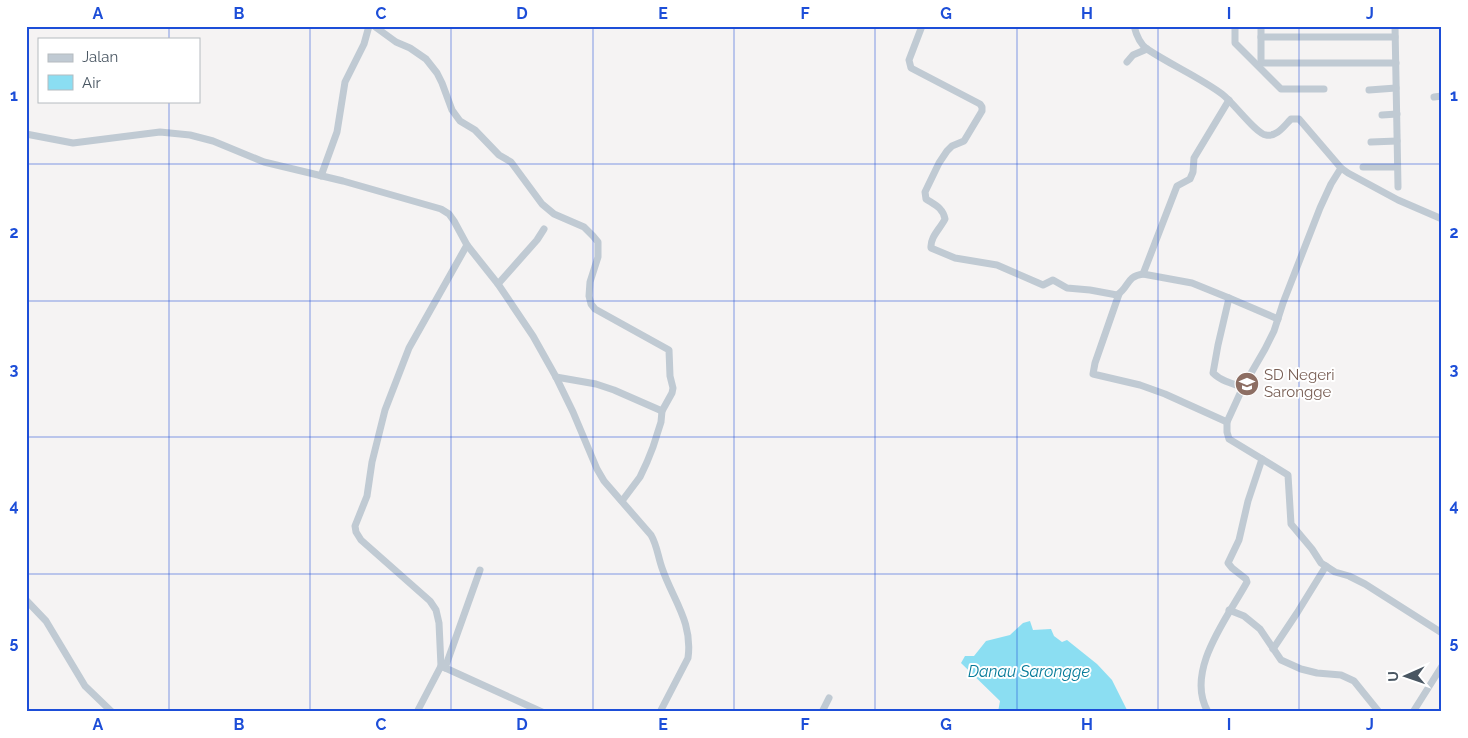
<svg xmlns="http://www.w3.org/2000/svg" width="1468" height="738" viewBox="0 0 1468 738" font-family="Raleway,sans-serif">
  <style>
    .water { fill: #8bdef2 }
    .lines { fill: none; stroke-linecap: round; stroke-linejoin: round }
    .street { stroke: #c0cad3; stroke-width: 7 }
    .grid { fill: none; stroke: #1d4ed8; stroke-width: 1; stroke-opacity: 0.55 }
    .labels { text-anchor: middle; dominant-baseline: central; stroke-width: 4; stroke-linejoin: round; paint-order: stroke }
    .education-label { font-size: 15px; fill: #785e54; stroke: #fff; text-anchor: start }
    .water-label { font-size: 16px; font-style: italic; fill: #067b99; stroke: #fff }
    .neatline { fill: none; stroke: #1d4ed8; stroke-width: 2 }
    .grid-label { font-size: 16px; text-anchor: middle; font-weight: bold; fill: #1d4ed8 }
  </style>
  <rect width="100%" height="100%" fill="#f5f3f3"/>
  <!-- water -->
  <path class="water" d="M 1030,621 L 1033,630 L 1051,629 L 1054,636 L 1062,642 L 1067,640 L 1097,664 L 1112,680 L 1128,712 L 998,712 L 1000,701 L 961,663 L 965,656 L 974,656 L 986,641 L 1010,635 L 1023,623 Z"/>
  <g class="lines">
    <!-- street -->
    <g class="street">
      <path d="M 374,26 L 396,42 L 410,48 L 426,59 L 437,73 L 442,83 L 452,110 L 460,121 L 475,130 L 499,155 L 511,162 L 542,204 L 554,214 L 584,227 L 593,236 L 598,242 L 598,257 L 590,282 L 589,296 L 591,304 L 595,309 L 669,350 L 670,376 L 673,388 L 672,393 L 662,411 L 661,422 L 653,447 L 647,462 L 640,477 L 622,501"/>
      <path d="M 922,26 L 909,60 L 911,68 L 980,104 L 982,107 L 982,111 L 964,141 L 952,146 L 947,151 L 939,163 L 925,192 L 926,199 C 935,205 943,208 945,219 C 940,229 930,237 931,248 L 955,258 L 997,265 L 1043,285 L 1053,280 L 1067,288 L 1090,290 L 1117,295 C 1129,288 1126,276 1143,274 L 1192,283 L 1229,298 L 1218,345 L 1213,373 C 1221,381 1233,384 1243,387"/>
      <path d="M 1134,26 C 1136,34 1140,44 1147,49 C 1171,65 1199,77 1222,94 C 1234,103 1256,134 1266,135 C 1277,137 1284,126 1291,119 L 1299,119 L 1341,168 L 1348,173 L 1398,200 L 1442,219"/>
      <path d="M 1235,26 L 1235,43 L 1281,89 L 1324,89"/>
      <path d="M 1261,26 L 1261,63 L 1396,63"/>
      <path d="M 1395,26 L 1398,187"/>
      <path d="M 1261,37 L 1395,37"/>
      <path d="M 1127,62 L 1133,55 L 1147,49"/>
      <path d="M 1369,90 L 1396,88"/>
      <path d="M 1434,97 L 1442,96"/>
      <path d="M 1382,115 L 1397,114"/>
      <path d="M 26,134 L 73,143 L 160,132 L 190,135 L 213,141 L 264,162 L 343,181 L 441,209 L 449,214 L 454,221 L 467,245 L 498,284 L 533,336 L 556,377 L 573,412 L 597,469 L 604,481 L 651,535 C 657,545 658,557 662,568 C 673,600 693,622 688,658 L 660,712"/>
      <path d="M 1371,142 L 1397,141"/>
      <path d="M 1363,167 L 1397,167"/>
      <path d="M 321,176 L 337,132 L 345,82 L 364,44 L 369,26"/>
      <path d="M 1143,274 L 1177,186 L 1190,179 L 1193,172 L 1194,158 L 1229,100"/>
      <path d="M 498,284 L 537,240 L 544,229"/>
      <path d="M 1119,294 L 1095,363 L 1093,374 L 1140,385 L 1165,394 L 1227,422"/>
      <path d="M 1229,298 L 1278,319"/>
      <path d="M 556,377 L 596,384 L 614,390 L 662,411"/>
      <path d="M 1262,459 L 1288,475 L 1291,524 L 1312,549 L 1321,563 L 1335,572 L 1349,576 L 1365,584 L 1442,633"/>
      <path d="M 26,600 L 46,621 L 85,686 L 112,712"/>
      <path d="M 1229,610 L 1244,616 L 1260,629 L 1281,660 L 1301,669 L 1317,673 L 1341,675 L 1354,681 L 1379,712"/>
      <path d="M 1273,649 L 1297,613 L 1326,566"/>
      <path d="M 441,666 L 542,712"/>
      <path d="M 445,668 L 480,570"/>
      <path d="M 417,712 L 441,666 L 439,623 L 436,610 L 430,601 L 361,540 L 356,532 L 355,526 L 367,496 L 372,462 L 385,410 L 409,348 L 467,245"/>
      <path d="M 822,712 L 829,698"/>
      <path d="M 1208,712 C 1184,671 1228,617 1247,582 L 1246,579 L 1232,568 L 1228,563 L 1239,540 L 1248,501 L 1262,459 L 1229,439 L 1227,432 L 1227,422 L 1243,387 L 1265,349 L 1274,331 L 1283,303 L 1320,208 L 1331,184 L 1341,168"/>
      <path d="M 1413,712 L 1442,666"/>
    </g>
  </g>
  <!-- grid -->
  <path class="grid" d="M 169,26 L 169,39M 310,26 L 310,712M 451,26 L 451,712M 593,26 L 593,712M 734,26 L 734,712M 875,26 L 875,712M 1017,26 L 1017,712M 1158,26 L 1158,712M 1299,26 L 1299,712M 169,101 L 169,712M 26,164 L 1442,164M 26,301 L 1442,301M 26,437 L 1442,437M 26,574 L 1442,574"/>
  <!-- icons -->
  <defs>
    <g id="school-disc" transform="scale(1.25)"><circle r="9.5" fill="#8d6e63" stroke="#fff"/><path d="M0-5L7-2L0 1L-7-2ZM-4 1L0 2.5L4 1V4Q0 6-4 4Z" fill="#fff"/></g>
  </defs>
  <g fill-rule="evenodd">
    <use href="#school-disc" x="1247" y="384"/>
  </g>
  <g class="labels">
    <!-- education labels -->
    <g class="education-label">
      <text x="1264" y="375">SD Negeri<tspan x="1264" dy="17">Sarongge</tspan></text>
    </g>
    <!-- water labels -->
    <g class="water-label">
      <text x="1029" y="671">Danau Sarongge</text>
    </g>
  </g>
  <!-- border -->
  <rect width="1468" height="738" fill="none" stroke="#ffffff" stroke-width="55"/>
  <!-- legend -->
  <rect x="38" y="38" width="162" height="65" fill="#ffffff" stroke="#b6bbc0"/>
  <rect x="48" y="54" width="25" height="8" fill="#c0cad3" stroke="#b6bbc0"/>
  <text x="82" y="62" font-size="15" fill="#495662">Jalan</text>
  <rect x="48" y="75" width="25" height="15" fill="#8bdef2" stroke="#b6bbc0"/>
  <text x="82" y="88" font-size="15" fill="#495662">Air</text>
  <!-- north arrow -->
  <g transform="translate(1406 676) rotate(268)" stroke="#ffffff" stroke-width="4" paint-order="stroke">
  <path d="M0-4L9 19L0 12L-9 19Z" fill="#495662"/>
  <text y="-8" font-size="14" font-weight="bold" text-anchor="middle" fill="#495662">U</text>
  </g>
  <rect x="28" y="28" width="1412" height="682" class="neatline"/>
  <g class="grid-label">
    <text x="98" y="19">A</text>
    <text x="239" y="19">B</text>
    <text x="381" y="19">C</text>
    <text x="522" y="19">D</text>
    <text x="663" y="19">E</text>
    <text x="805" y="19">F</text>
    <text x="946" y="19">G</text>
    <text x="1087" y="19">H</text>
    <text x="1229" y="19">I</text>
    <text x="1370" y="19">J</text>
    <text x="14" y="101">1</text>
    <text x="1454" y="101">1</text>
    <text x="14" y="238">2</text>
    <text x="1454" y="238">2</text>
    <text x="14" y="375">3</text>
    <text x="1454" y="375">3</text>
    <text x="14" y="511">4</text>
    <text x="1454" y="511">4</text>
    <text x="14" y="648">5</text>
    <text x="1454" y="648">5</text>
    <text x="98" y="730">A</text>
    <text x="239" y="730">B</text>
    <text x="381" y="730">C</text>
    <text x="522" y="730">D</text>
    <text x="663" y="730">E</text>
    <text x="805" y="730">F</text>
    <text x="946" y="730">G</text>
    <text x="1087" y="730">H</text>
    <text x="1229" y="730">I</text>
    <text x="1370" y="730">J</text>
  </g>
</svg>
